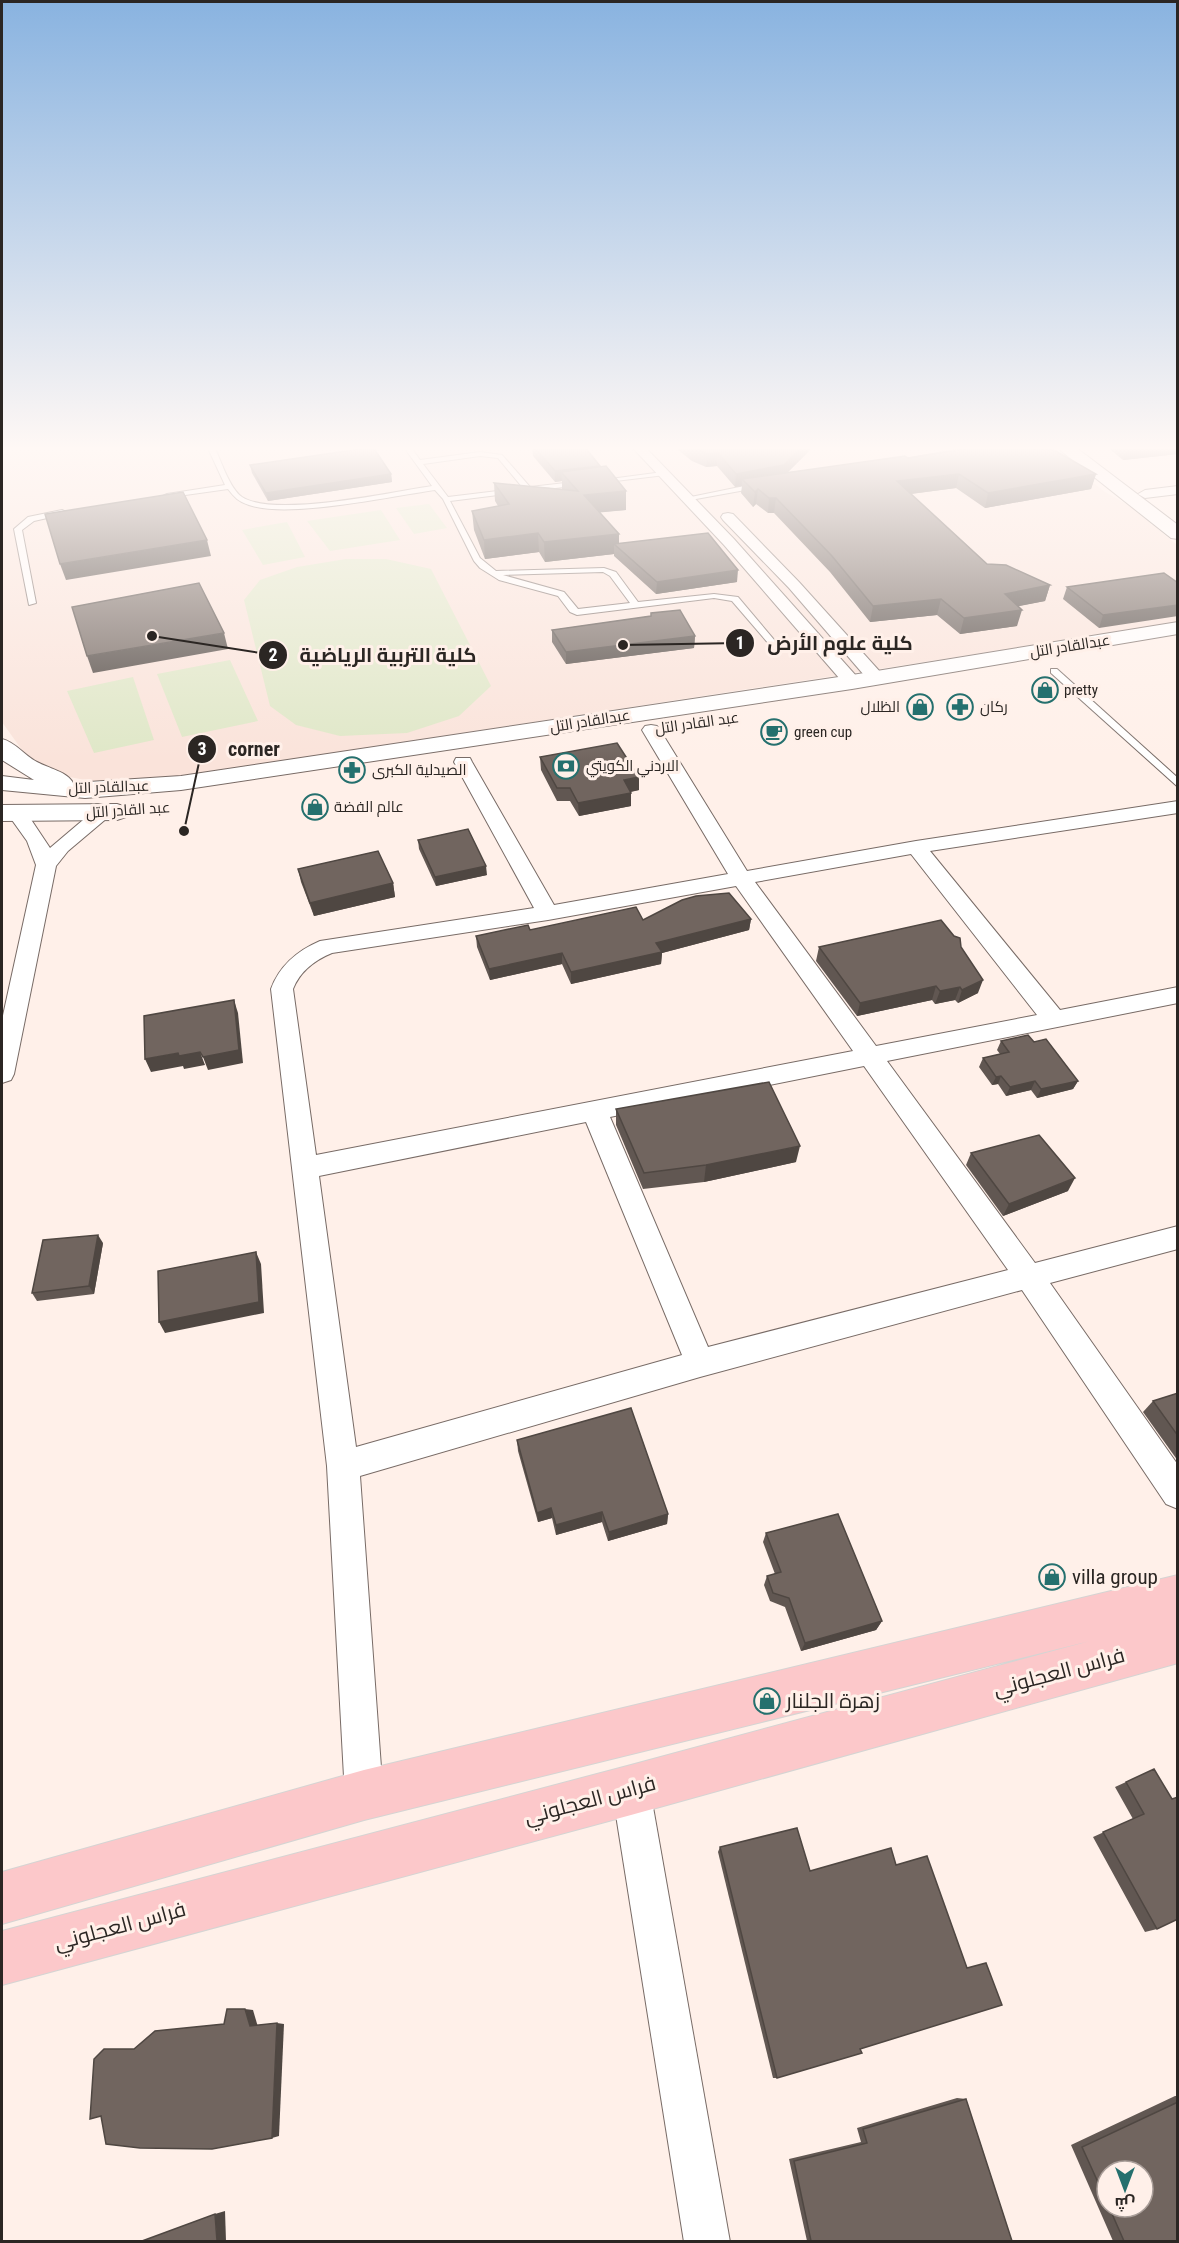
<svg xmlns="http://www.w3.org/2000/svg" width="1179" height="2243" viewBox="0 0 1179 2243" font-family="'Roboto Condensed',Cairo,sans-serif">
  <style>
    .built { fill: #fae3da }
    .green { fill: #dfe7c7 }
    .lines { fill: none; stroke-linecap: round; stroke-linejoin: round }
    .lane-casing { stroke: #786b66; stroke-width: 2 }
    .street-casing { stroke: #786b66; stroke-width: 2 }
    .secondary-casing { stroke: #786b66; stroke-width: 2 }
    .primary-casing { stroke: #d5d4d3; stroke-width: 2 }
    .lane { fill: #fff; fill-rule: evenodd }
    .street { fill: #fff; fill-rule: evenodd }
    .secondary { fill: #fff; fill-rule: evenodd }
    .primary { fill: #fcc8ca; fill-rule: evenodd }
    .wall { fill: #615752; fill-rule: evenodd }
    .shaded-wall { fill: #4f4742 }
    .building { fill: #71655f; stroke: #4f4742; stroke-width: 1.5 }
    .labels { text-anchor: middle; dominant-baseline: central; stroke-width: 6; stroke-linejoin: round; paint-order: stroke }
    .far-street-label { font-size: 15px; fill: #2b2623; stroke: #fff0e9 }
    .far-poi-label { font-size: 15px; fill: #2b2623; stroke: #fff0e9; text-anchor: start }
    .near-poi-label { font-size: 21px; fill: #2b2623; stroke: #fff0e9; text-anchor: start }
    .near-street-label { font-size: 21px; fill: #2b2623; stroke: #fff0e9 }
    .leader { fill: none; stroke: #2b2623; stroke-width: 2 }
    .callout-dot { fill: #2b2623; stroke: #fff0e9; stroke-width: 2 }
    .mark-label { font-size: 18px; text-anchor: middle; font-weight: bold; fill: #fff }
    .callout-label { font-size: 20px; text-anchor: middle; font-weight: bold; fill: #2b2623; stroke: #fff0e9; stroke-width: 6; stroke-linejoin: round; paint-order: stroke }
  </style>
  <rect width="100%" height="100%" fill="#fff0e9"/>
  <!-- built -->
  <path class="built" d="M 2,446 L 1048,446 L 1105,492 L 1130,506 L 1177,545 L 1177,623 L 118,786 L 37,771 L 2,722 Z"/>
  <!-- green -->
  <g class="green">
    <path d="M 429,504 L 447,528 L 414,534 L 396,508 Z"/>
    <path d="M 381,510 L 400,540 L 330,551 L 307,521 Z"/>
    <path d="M 287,522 L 305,557 L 263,565 L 242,530 Z"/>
    <path d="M 346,559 L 386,559 L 431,569 L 491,686 L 459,716 L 407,733 L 340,736 L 296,725 L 270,706 L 244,600 L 260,580 L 297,567 Z"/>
    <path d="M 230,660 L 258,721 L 182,737 L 157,674 Z"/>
    <path d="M 133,677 L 154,740 L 94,753 L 67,691 Z"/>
  </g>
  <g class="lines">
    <!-- lane casing -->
    <g class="lane-casing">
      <g id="lane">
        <path d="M 207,446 L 214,446 C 221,461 230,489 242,497 C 275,518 392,492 432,486 L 403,446 L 410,446 L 420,460 L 480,452 L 502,455 L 530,487 L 583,481 L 584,483 L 580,485 L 450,501 L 480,558 L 496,571 L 604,568 L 616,572 L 638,602 L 714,594 L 738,597 L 781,648 L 774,650 L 732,601 L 714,598 L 577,615 L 570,612 L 558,596 L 499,580 L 480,568 L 474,561 L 443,499 L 435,490 C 392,496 288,519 249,505 C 239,502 234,497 228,489 L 164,498 L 163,496 L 167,494 L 225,485 ZM 480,456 L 498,458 L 523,488 L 448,497 L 423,464 ZM 603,572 L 610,576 L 630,603 L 578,609 L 564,592 L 503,575 Z"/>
        <path d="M 977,446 L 995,446 L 908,461 L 905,459 Z"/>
        <path d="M 663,472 L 667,474 L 665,475 L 599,483 L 595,481 Z"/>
        <path d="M 759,483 L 763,485 L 762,487 L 685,501 L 681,499 Z"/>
        <path d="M 62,510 L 66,512 L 65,514 L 34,521 L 22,530 L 36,603 L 29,605 L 14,529 L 28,517 Z"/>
        <path d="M 1051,669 L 1057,669 L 1178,778 L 1178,787 L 1051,673 Z"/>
      </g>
    </g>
    <!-- street casing -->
    <g class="street-casing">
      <g id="street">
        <path d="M 631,446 L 644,446 L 734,539 L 858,678 L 861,682 L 858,686 L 846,686 L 724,545 Z"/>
        <path d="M 1178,486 L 1178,494 L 1145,498 L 1138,494 L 1145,490 Z"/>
        <path d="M 728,513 L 733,514 L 799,582 L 882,674 L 885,678 L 882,682 L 870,682 L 789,588 L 723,520 L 721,517 L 723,514 Z"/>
        <path d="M 651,725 L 657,726 L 660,730 L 747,871 L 916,841 L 1178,801 L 1178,813 L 930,851 L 1060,1010 L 1178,987 L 1178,1003 L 887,1061 L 1035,1263 L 1178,1226 L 1178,1249 L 1050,1283 L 1178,1465 L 1178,1509 L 1166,1504 L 1022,1290 L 700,1377 L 360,1476 L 383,1795 L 378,1809 L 364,1814 L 350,1809 L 345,1795 L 327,1466 L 271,989 C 280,965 297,951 320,941 L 534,908 L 454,762 L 456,758 L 470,758 L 472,762 L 554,905 L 728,874 L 642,730 L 645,726 ZM 911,854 L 1037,1015 L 876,1046 L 755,882 ZM 736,886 L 853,1051 L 316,1155 L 293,989 C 300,971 315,960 332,953 L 548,920 ZM 864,1066 L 1008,1270 L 708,1347 L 610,1117 ZM 586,1122 L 682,1355 L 356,1447 L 319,1176 Z"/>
        <path d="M 17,807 L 24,809 L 50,848 L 96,809 L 110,809 L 113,813 L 68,851 L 56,866 L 14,1074 L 11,1080 L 2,1083 L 2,1020 L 36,865 L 27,841 L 7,813 L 10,809 Z"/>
        <path d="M 631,1771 L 644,1777 L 650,1790 L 730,2242 L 684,2242 L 612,1790 L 618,1777 Z"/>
      </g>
    </g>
    <!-- secondary casing -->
    <g class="secondary-casing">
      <g id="secondary">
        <path d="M 1055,446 L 1074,446 L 1178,525 L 1178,539 L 1171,538 Z"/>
        <path d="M 1178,622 L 1178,634 L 852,689 L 181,790 L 85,798 L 2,790 L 2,776 L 34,780 L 2,760 L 2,739 C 15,742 24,755 37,762 C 48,768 68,772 73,783 L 181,776 L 852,675 Z"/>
        <path d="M 117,804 L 126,807 L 130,812 L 126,817 L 117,820 L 2,821 L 2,805 Z"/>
      </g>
    </g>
    <!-- primary casing -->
    <g class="primary-casing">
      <path id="primary" d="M 1178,1575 L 1178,1663 L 631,1815 L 2,1985 L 2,1931 L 631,1765 L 1090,1641 L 364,1820 L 2,1924 L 2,1872 L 364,1770 Z"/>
    </g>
    <!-- lane -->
    <use href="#lane" class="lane"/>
    <!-- street -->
    <use href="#street" class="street"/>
    <!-- secondary -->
    <use href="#secondary" class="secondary"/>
    <!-- primary -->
    <use href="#primary" class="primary"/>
  </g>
  <!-- wall -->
  <g class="wall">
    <path d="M 532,446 L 584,446 L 600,467 L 626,491 L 626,510 L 600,512 L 619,543 L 737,582 L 656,594 L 614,556 L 614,554 L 545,562 L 539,552 L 485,559 L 474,530 L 472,511 L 498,506 L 495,501 L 494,483 L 562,489 L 562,481 L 555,482 L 533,456 Z"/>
    <path d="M 673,446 L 814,446 L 788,472 L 908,458 L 1096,474 L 1091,489 L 985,508 L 956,488 L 911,494 L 987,564 L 1050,585 L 1045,601 L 1018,606 L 1017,626 L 960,634 L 937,615 L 870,622 L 830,572 L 774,513 L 768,513 L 756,504 L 753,507 L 741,493 L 742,486 L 735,487 L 717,466 L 706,467 L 692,461 Z"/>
    <path d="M 1106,446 L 1178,446 L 1178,454 L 1123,460 Z"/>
    <path d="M 250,465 L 391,474 L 392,482 L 268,501 L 252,473 Z"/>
    <path d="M 1178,583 L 1099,628 L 1063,599 L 1067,587 Z"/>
    <path d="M 651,616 L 695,636 L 694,648 L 566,664 L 552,642 L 552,630 Z"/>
    <path d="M 540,757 L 639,790 L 631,792 L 631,806 L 579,816 L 570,801 L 557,801 L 541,770 Z"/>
    <path d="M 418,840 L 487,875 L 436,886 L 419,849 Z"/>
    <path d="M 298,869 L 393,883 L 395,897 L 314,916 L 301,882 Z"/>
    <path d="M 751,919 L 749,930 L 662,953 L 661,964 L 571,984 L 562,964 L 490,980 L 477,947 L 476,936 L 530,930 L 643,920 Z"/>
    <path d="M 819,947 L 961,947 L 978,993 L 958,1003 L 955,1000 L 935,1004 L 932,1000 L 857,1016 L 816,961 Z"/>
    <path d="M 1001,1041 L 1034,1042 L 1078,1081 L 1073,1089 L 1037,1098 L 1031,1090 L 1006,1096 L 998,1084 L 992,1085 L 979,1067 L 983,1058 L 1000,1054 L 997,1050 Z"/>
    <path d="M 616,1109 L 796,1162 L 704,1182 L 643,1189 L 616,1125 Z"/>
    <path d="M 971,1153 L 1068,1191 L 1003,1216 L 966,1165 Z"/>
    <path d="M 103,1243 L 94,1294 L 37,1301 L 32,1293 Z"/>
    <path d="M 1178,1393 L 1178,1461 L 1143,1412 L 1153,1401 Z"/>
    <path d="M 517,1440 L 668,1514 L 667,1524 L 608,1541 L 602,1522 L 556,1535 L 552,1518 L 538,1522 L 518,1451 Z"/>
    <path d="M 766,1533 L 882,1621 L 876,1630 L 801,1651 L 785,1607 L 770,1601 L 764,1585 L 767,1576 L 775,1574 L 763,1542 Z"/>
    <path d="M 1126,1782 L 1172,1799 L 1157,1929 L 1145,1932 L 1093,1837 L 1133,1819 L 1115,1787 Z"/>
    <path d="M 720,1847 L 860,2049 L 777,2078 L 773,2078 L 718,1852 Z"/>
    <path d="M 1175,2096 L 1178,2096 L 1178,2241 L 1113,2241 L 1071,2145 ZM 1107,2171 L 1143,2207 L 1107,2207 Z"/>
    <path d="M 957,2098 L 966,2099 L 1012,2241 L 807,2241 L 789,2159 L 861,2142 L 857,2128 Z"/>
  </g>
  <!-- shaded-wall -->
  <g class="shaded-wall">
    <path d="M 803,446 L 814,446 L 782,478 L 742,479 L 742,486 L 735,487 L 736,474 Z"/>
    <path d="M 1163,446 L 1178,446 L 1178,454 L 1123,460 L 1127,450 Z"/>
    <path d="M 718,453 L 717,466 L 706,467 L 707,454 Z"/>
    <path d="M 600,466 L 600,477 L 561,472 L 562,481 L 555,482 L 555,471 Z"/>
    <path d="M 391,474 L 392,482 L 268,501 L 266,493 Z"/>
    <path d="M 959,474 L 956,488 L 894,496 L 897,481 Z"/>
    <path d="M 1096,474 L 1091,489 L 985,508 L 988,493 Z"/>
    <path d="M 758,489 L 756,504 L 753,507 L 755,492 Z"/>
    <path d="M 626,491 L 626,510 L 584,514 L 584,495 Z"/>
    <path d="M 769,498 L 776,498 L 774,513 L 768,513 Z"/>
    <path d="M 538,533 L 539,552 L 485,559 L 484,540 Z"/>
    <path d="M 619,534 L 619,548 L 614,544 L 614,554 L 545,562 L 544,542 Z"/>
    <path d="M 207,540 L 211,556 L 66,580 L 60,564 Z"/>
    <path d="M 738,570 L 737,582 L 656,594 L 657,582 Z"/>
    <path d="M 1050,585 L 1045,601 L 1000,610 L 1005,594 Z"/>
    <path d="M 941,599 L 937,615 L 870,622 L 873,606 Z"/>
    <path d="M 1178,605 L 1178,616 L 1099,628 L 1103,615 Z"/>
    <path d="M 1022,610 L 1017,626 L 960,634 L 964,618 Z"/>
    <path d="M 224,633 L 228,649 L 93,673 L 87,656 Z"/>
    <path d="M 695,636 L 694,648 L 566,664 L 566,652 Z"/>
    <path d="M 639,777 L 639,790 L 623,793 L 624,780 Z"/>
    <path d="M 631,793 L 631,806 L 579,816 L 578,803 Z"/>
    <path d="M 486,866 L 487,875 L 436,886 L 435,877 Z"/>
    <path d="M 393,883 L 395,897 L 314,916 L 310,903 Z"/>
    <path d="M 751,919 L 749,930 L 662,953 L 661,964 L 571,984 L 571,972 L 656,943 Z"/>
    <path d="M 562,953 L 562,964 L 490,980 L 489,969 Z"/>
    <path d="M 983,980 L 978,993 L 958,1003 L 962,990 Z"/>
    <path d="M 936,986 L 932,1000 L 857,1016 L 860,1003 Z"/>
    <path d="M 960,987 L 955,1000 L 935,1004 L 940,991 Z"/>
    <path d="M 234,1000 L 238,1013 L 243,1063 L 208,1070 L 203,1057 Z"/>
    <path d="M 200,1052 L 205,1065 L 184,1069 L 183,1066 L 151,1072 L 145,1059 L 178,1053 Z"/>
    <path d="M 1001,1076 L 998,1084 L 992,1085 L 996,1077 Z"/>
    <path d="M 1035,1081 L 1031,1090 L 1006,1096 L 1010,1087 Z"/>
    <path d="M 1078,1081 L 1073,1089 L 1037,1098 L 1041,1089 Z"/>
    <path d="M 800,1146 L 796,1162 L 704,1182 L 706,1165 Z"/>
    <path d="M 1075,1178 L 1068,1191 L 1003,1216 L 1009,1204 Z"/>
    <path d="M 98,1235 L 103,1243 L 94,1294 L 89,1286 Z"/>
    <path d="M 256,1252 L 261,1264 L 264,1313 L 165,1333 L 159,1322 Z"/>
    <path d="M 551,1508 L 552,1518 L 538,1522 L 537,1513 Z"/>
    <path d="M 602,1512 L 602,1522 L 556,1535 L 556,1525 Z"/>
    <path d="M 668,1514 L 667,1524 L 608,1541 L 609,1532 Z"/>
    <path d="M 882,1621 L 876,1630 L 801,1651 L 805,1643 Z"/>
    <path d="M 245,2009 L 253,2010 L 258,2027 L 250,2026 Z"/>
    <path d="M 277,2023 L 284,2024 L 279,2136 L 272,2138 Z"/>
    <path d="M 225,2211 L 226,2241 L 217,2241 L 215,2214 Z"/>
  </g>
  <!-- building -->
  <g class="building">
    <path d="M 533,446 L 584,446 L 600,466 L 555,471 Z"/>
    <path d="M 691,446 L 803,446 L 784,465 L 736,474 L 718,453 L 707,454 Z"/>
    <path d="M 983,446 L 1054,450 L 1096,474 L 988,493 L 959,474 L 897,481 L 987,564 L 1006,565 L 1050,585 L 1005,594 L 1022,610 L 964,618 L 941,599 L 873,606 L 832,556 L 776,498 L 769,498 L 758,489 L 755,492 L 742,479 L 905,456 L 908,458 Z"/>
    <path d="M 1121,446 L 1163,446 L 1127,450 Z"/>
    <path d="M 373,447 L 391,474 L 266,493 L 250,465 Z"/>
    <path d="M 606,466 L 626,491 L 584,495 L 619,534 L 544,542 L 538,533 L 484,540 L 472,511 L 509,504 L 494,483 L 578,491 L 561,472 Z"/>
    <path d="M 183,492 L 207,540 L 60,564 L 45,514 Z"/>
    <path d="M 708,533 L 738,570 L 657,582 L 614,544 Z"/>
    <path d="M 1164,573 L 1178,583 L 1178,605 L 1103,615 L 1067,587 Z"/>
    <path d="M 199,583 L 224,633 L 87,656 L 72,607 Z"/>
    <path d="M 680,610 L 695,636 L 566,652 L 552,630 L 651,616 L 651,613 Z"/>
    <path d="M 617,743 L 639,777 L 624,780 L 631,793 L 578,803 L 570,788 L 557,788 L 540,757 Z"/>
    <path d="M 468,829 L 486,866 L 435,877 L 418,840 Z"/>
    <path d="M 378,851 L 393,883 L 310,903 L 298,869 Z"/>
    <path d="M 729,893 L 751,919 L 656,943 L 662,952 L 571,972 L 562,953 L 489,969 L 476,936 L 528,925 L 530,930 L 636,907 L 643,920 L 682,900 L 696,896 Z"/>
    <path d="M 941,920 L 954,936 L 960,938 L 961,947 L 983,980 L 962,990 L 960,987 L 940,991 L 936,986 L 860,1003 L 819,947 Z"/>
    <path d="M 234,1000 L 239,1050 L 203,1057 L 200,1052 L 179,1056 L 178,1053 L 145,1059 L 144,1016 Z"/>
    <path d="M 1028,1035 L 1034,1042 L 1046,1039 L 1078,1081 L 1041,1089 L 1035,1081 L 1010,1087 L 1001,1076 L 996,1077 L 983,1058 L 1009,1052 L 1001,1041 Z"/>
    <path d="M 769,1082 L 800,1146 L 706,1165 L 644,1173 L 616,1109 Z"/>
    <path d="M 1039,1135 L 1075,1178 L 1009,1204 L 971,1153 Z"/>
    <path d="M 98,1235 L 89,1286 L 32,1293 L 43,1240 Z"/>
    <path d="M 256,1252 L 259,1302 L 159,1322 L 158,1271 Z"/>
    <path d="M 1178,1393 L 1178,1436 L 1153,1401 Z"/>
    <path d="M 631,1408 L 668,1514 L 609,1532 L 602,1512 L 556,1525 L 551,1508 L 537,1513 L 517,1440 Z"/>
    <path d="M 838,1514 L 882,1621 L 805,1643 L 789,1598 L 773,1593 L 767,1576 L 781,1572 L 766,1533 Z"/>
    <path d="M 1154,1769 L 1172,1799 L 1178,1797 L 1178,1919 L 1157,1929 L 1103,1832 L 1144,1814 L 1126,1782 Z"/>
    <path d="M 797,1828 L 810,1871 L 891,1848 L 896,1865 L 927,1856 L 967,1968 L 986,1963 L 1002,2005 L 860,2049 L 862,2053 L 777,2078 L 720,1847 Z"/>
    <path d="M 227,2009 L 245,2009 L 250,2026 L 277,2023 L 272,2138 L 212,2149 L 140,2148 L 106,2144 L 101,2116 L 90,2119 L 94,2059 L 104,2049 L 134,2049 L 155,2031 L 224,2024 Z"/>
    <path d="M 966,2099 L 1012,2241 L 811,2241 L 794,2161 L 867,2143 L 863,2129 Z"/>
    <path d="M 1178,2102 L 1178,2241 L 1124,2241 L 1109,2207 L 1143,2207 L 1143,2171 L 1107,2171 L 1107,2202 L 1082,2147 Z"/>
    <path d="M 215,2214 L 217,2241 L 142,2241 Z"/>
  </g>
  <!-- sky -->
  <linearGradient id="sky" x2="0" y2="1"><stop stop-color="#89b3e0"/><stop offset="0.59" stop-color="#fff8f5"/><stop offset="1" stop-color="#fff8f5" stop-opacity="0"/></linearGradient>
  <rect width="1179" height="760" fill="url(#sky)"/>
  <!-- icons -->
  <defs>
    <g id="shop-ring" transform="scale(1.35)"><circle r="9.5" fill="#fff0e9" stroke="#25706e" stroke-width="1.5"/><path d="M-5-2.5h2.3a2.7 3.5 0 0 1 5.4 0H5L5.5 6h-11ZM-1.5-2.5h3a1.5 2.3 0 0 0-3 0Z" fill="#25706e"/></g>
    <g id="pharmacy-ring" transform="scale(1.35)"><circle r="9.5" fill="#fff0e9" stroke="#25706e" stroke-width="1.5"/><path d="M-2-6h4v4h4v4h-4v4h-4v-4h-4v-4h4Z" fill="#25706e"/></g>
    <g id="cafe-ring" transform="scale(1.35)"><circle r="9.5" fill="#fff0e9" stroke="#25706e" stroke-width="1.5"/><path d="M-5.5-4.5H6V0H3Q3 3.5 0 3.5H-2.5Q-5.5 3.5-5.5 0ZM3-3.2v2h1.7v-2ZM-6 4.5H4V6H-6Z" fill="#25706e"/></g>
    <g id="bank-ring" transform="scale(1.35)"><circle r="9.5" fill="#fff0e9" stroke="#25706e" stroke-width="1.5"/><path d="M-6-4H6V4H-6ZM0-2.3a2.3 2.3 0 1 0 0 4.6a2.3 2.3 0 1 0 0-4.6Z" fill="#25706e"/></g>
  </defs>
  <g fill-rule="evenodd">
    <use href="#shop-ring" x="1045" y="690"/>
    <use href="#shop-ring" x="920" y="707"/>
    <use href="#pharmacy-ring" x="960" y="707"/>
    <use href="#cafe-ring" x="774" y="732"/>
    <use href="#bank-ring" x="566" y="766"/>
    <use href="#pharmacy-ring" x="352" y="770"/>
    <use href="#shop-ring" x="315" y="807"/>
    <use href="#shop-ring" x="1052" y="1577"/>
    <use href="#shop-ring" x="767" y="1701"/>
  </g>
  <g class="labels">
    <!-- far-street labels -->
    <g class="far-street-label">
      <text transform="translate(1070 646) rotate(-9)">عبدالقادر التل</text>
      <text transform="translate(590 721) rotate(-9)">عبدالقادر التل</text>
      <text transform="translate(697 723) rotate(-8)">عبد القادر التل</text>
      <text transform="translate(109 787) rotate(-2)">عبدالقادر التل</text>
      <text transform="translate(128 810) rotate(-4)">عبد القادر التل</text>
    </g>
    <!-- far-poi labels -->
    <g class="far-poi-label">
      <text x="1064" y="690">pretty</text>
      <text x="900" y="707" text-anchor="end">الظلال</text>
      <text x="980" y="707">ركان</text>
      <text x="794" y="732">green cup</text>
      <text x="586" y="766">الاردني الكويتي</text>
      <text x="372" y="770">الصيدلية الكبرى</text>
      <text x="334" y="807">عالم الفضة</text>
    </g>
    <!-- near-poi labels -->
    <g class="near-poi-label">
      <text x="1072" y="1577">villa group</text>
      <text x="786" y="1701">زهرة الجلنار</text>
    </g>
    <!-- near-street labels -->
    <g class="near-street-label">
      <text transform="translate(1059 1672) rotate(-15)">فراس العجلوني</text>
      <text transform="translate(590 1800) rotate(-15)">فراس العجلوني</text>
      <text transform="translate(120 1926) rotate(-15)">فراس العجلوني</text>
    </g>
  </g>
  <!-- callouts -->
  <path class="leader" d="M623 645L740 643M152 636L273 655M184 831L202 749"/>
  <g class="callout-dot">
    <circle cx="623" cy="645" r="6"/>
    <circle cx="152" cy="636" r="6"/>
    <circle cx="184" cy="831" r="6"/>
    <circle cx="740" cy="643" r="15"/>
    <circle cx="273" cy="655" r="15"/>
    <circle cx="202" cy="749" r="15"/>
  </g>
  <g class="mark-label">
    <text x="740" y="649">1</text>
    <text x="273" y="661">2</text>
    <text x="202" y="755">3</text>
  </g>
  <g class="callout-label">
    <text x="840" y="650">كلية علوم الأرض</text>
    <text x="388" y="662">كلية التربية الرياضية</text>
    <text x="254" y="756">corner</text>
  </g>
  <!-- border -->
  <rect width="1179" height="2243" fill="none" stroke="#2b2623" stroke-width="6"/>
  <!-- north arrow -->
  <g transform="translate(1125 2189) rotate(180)"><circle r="28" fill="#fff0e9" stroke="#aa9f9a" stroke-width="1.5"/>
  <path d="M0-4.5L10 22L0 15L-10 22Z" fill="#25706e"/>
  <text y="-9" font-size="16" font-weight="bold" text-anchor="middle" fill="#2b2623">ش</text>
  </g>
</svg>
